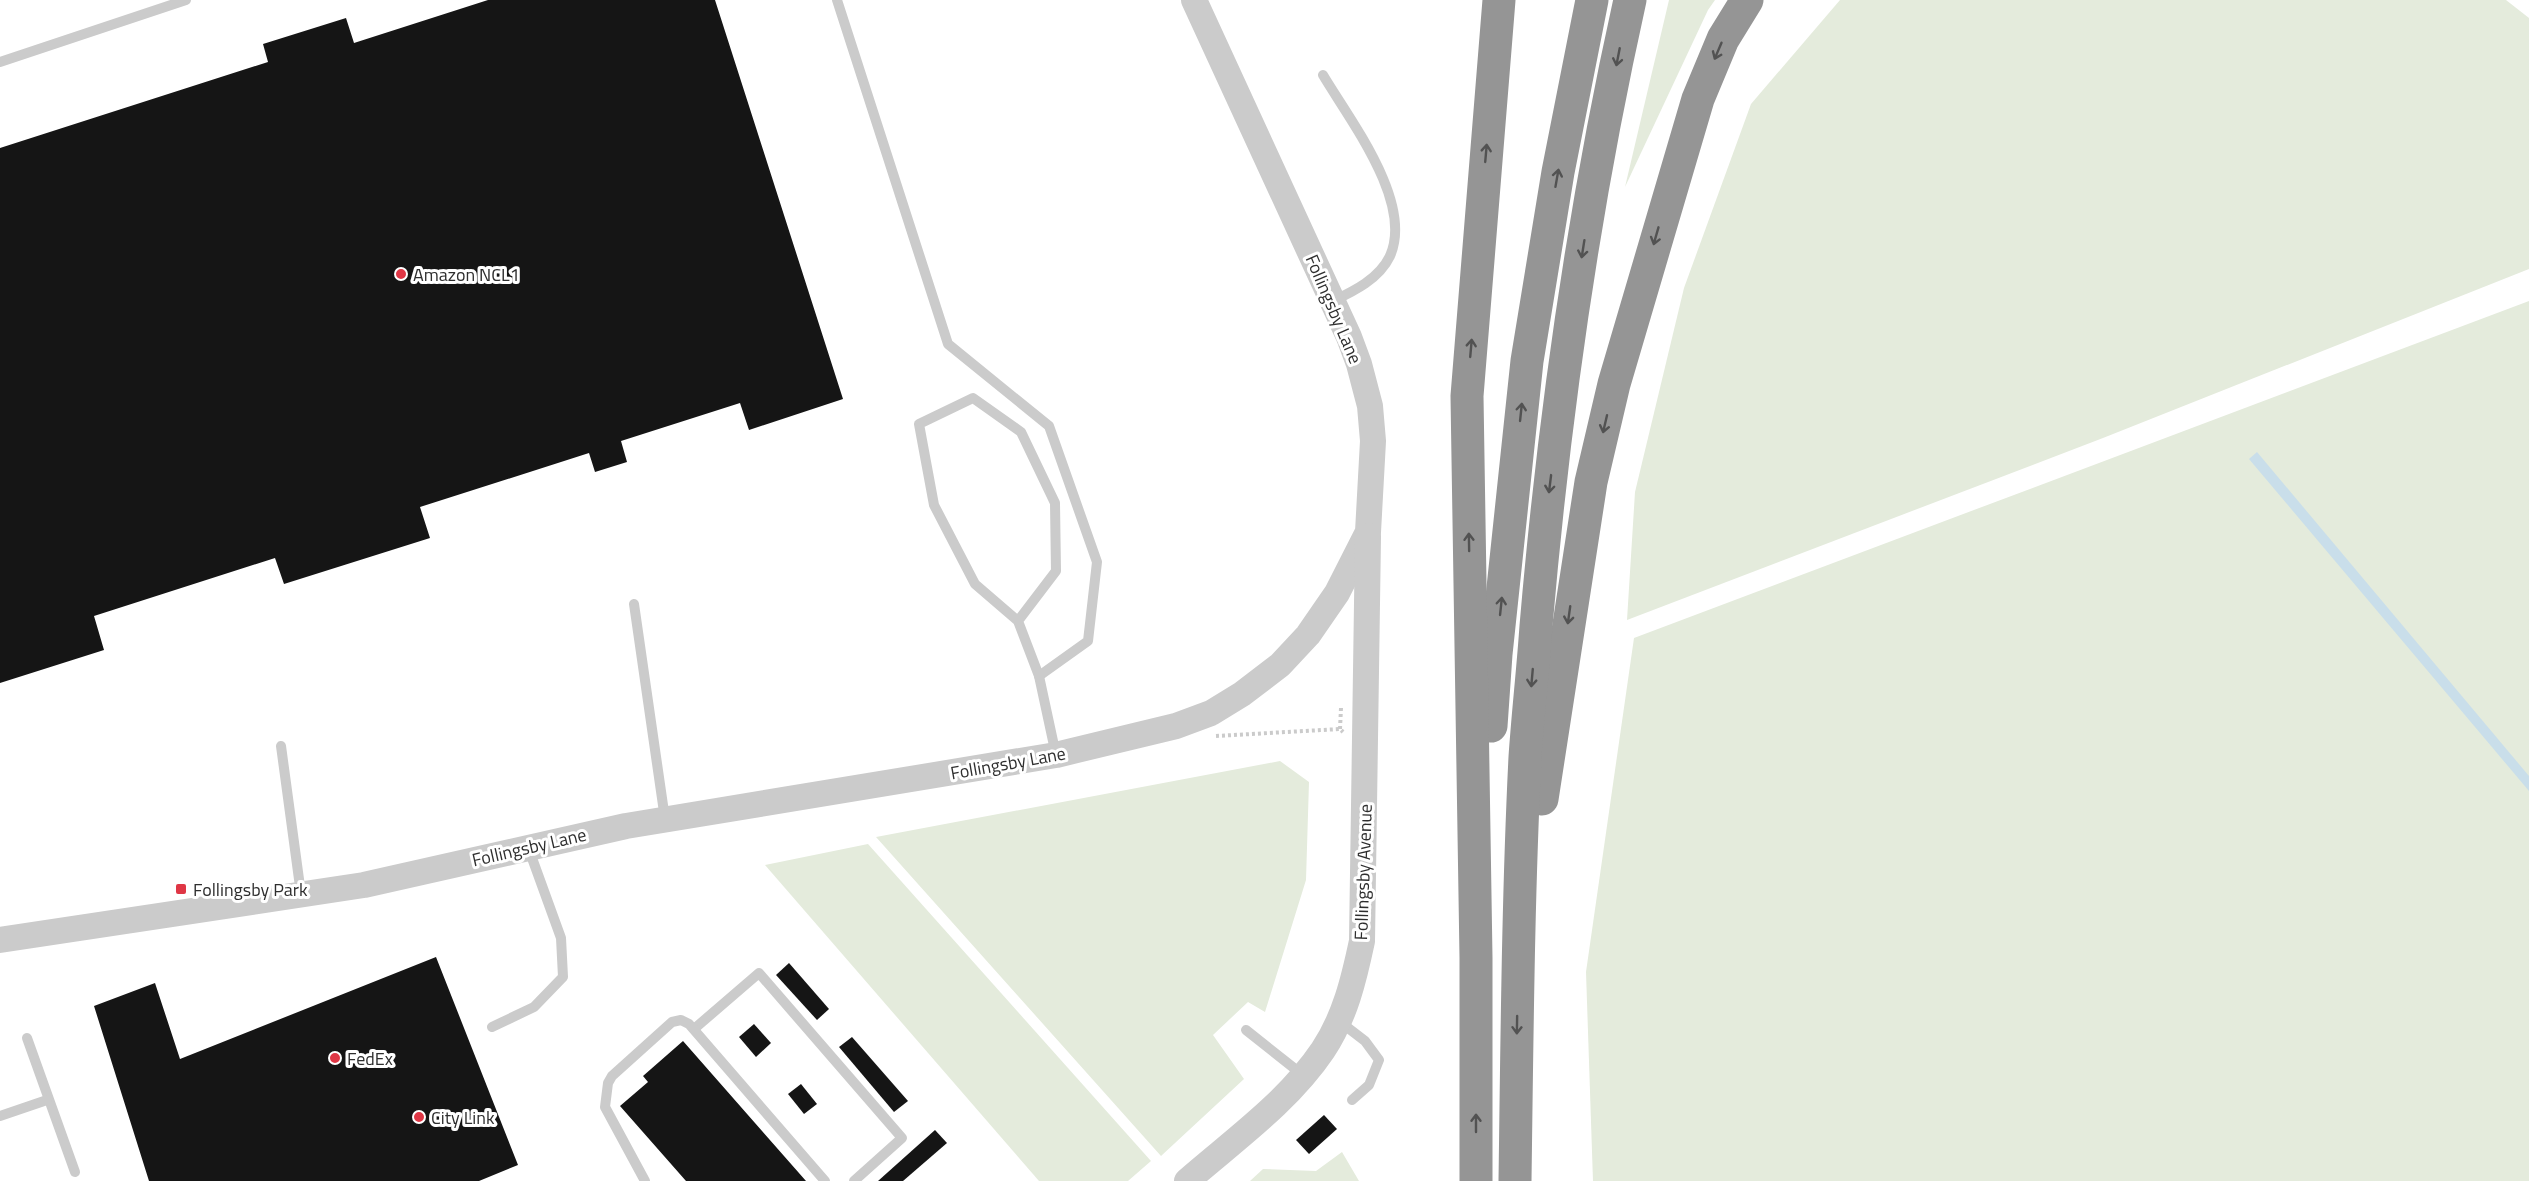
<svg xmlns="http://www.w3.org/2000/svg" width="2529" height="1181" viewBox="0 0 2529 1181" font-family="'Titillium Web',sans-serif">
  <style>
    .green { fill: #e4ebdc }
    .water { fill: #c9deea }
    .building { fill: #151515 }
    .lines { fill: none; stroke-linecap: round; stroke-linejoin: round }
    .path { stroke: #cbcbcb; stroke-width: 4; stroke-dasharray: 3 3; stroke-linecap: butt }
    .service { stroke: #cbcbcb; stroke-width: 10 }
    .tertiary { stroke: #cbcbcb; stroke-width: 26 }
    .motorway { stroke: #959595; stroke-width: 33 }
    .oneway { stroke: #525252 }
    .poi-dot { fill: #df3645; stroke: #fff; stroke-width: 2 }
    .labels { text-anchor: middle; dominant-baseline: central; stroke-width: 6; stroke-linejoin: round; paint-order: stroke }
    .poi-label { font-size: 18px; fill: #2e2e2e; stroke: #fff; text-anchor: start }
    .street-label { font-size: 18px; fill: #2e2e2e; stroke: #fff }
  </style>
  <rect width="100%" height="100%" fill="#fff"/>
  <!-- green -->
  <g class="green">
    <path d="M 1669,0 L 1715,0 L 1708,10 L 1625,187 Z"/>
    <path d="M 1840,0 L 2506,0 L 2529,18 L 2529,269 L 2103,438 L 1627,620 L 1635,492 L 1684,288 L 1751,104 Z"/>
    <path d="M 2529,301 L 2529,1181 L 1593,1181 L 1586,972 L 1634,638 Z"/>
    <path d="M 1280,761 L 1309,782 L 1306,880 L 1265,1012 L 1248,1002 L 1213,1035 L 1244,1079 L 1161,1156 L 876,837 Z"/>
    <path d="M 868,844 L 1151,1161 L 1128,1181 L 1039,1181 L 765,865 Z"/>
    <path d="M 1342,1152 L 1359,1181 L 1250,1181 L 1263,1169 L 1316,1171 Z"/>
  </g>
  <!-- water -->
  <path class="water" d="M 2257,452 L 2529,776 L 2529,791 L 2249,459 Z"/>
  <!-- building -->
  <g class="building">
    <path d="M 488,0 L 715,0 L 843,399 L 749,430 L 740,403 L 621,441 L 627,462 L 595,472 L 589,453 L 420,507 L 430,538 L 284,584 L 275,558 L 94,616 L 104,650 L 0,683 L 0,148 L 268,62 L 263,44 L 346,18 L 354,43 Z"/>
    <path d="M 436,957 L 518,1165 L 479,1181 L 149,1181 L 94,1006 L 155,983 L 180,1059 Z"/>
    <path d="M 789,963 L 829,1009 L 817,1020 L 776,975 Z"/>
    <path d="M 754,1024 L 771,1043 L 756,1057 L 739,1037 Z"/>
    <path d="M 852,1037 L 908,1101 L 894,1112 L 839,1047 Z"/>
    <path d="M 683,1041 L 806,1181 L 686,1181 L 620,1106 L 648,1082 L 643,1076 Z"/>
    <path d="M 801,1084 L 817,1104 L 804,1114 L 788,1094 Z"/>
    <path d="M 1324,1115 L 1337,1129 L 1309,1154 L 1296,1140 Z"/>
    <path d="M 935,1130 L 947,1143 L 903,1181 L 878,1181 Z"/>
  </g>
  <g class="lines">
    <!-- path -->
    <g class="path">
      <path d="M 1340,729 L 1341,708"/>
      <path d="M 1216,736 L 1340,729 L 1343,732"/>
    </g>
    <!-- service -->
    <g class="service">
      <path d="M 837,0 L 948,344 L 1049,426 L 1097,562 L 1088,641 L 1039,676"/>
      <path d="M 0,62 L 186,0"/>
      <path d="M 1323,75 C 1349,119 1414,202 1390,256 C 1379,279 1354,291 1333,301"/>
      <path d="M 634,604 L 665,819"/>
      <path d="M 1018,621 L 1056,571 L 1055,503 L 1021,432 L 973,398 L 919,424 L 934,505 L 975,584 L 1018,621 L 1039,676 L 1056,755"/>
      <path d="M 281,746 L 301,894"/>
      <path d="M 1339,1021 L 1365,1041 L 1379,1060 L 1369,1085 L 1352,1100"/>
      <path d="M 492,1027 L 534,1007 L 563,977 L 561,938 L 528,847"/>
      <path d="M 694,1029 L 759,973 L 902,1138 L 854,1181"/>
      <path d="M 1246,1030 L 1304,1076"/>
      <path d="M 27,1038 L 75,1172"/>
      <path d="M 0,1116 L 47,1100"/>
      <path d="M 645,1181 L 605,1107 L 608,1083 L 612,1076 L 672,1022 L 681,1020 L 689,1024 L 825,1181"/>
    </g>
    <!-- tertiary -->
    <g class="tertiary">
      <path d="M 0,940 L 364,885 L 626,826 L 1056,755 L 1176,726 L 1211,713 L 1242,694 L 1280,665 L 1308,635 L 1337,593 L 1368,532 L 1373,441 L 1370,406 L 1359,364 L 1349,337 L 1194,0"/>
      <path d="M 1187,1181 C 1234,1140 1288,1102 1323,1050 C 1345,1017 1354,979 1362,941 L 1368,536"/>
    </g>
    <!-- motorway -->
    <g class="motorway">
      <path d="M 1491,726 L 1496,654 L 1527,361 L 1558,172 L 1592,0"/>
      <path d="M 1542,799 L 1591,482 L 1614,384 L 1698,99 L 1723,39 L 1747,0"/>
      <path d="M 1476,1181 L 1476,958 L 1467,396 L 1499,0"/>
      <path d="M 1515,1181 C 1517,1040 1518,898 1525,757 C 1528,713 1533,670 1536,626 C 1554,416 1584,206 1630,0"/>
    </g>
  </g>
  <!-- one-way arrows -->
  <defs><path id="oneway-shaft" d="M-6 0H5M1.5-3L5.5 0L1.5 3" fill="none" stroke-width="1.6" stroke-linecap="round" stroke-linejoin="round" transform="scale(1.5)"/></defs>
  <g class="oneway">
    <use href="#oneway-shaft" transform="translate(1718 51) rotate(113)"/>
    <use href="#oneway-shaft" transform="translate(1618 57) rotate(101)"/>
    <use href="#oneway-shaft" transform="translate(1486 153) rotate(-85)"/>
    <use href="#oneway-shaft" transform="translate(1557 178) rotate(-80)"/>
    <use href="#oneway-shaft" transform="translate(1656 236) rotate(106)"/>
    <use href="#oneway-shaft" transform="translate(1583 249) rotate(99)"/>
    <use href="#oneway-shaft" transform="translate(1471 348) rotate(-85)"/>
    <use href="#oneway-shaft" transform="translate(1521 412) rotate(-84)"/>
    <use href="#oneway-shaft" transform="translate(1605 424) rotate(103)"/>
    <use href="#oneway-shaft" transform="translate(1550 484) rotate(97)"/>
    <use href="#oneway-shaft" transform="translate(1469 542) rotate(-91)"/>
    <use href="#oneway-shaft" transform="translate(1501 606) rotate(-84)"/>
    <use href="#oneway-shaft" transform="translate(1569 615) rotate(98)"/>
    <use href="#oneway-shaft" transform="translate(1532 678) rotate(95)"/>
    <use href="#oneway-shaft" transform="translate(1517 1025) rotate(91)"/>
    <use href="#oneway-shaft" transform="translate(1476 1123) rotate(-90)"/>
  </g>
  <!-- markers -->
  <g class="poi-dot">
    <circle cx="401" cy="274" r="6"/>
    <rect x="175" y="883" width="12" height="12" rx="3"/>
    <circle cx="335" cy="1058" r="6"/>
    <circle cx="419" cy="1117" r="6"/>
  </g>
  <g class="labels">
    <!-- poi labels -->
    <g class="poi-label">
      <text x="413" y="274">Amazon NCL1</text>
      <text x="193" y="889">Follingsby Park</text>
      <text x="347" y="1058">FedEx</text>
      <text x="431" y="1117">City Link</text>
    </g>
    <!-- street labels -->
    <g class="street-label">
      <text transform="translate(1334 309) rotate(67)">Follingsby Lane</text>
      <text transform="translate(1008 763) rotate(-10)">Follingsby Lane</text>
      <text transform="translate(529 847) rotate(-13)">Follingsby Lane</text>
      <text transform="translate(1363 872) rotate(-88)">Follingsby Avenue</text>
    </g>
  </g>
</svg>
